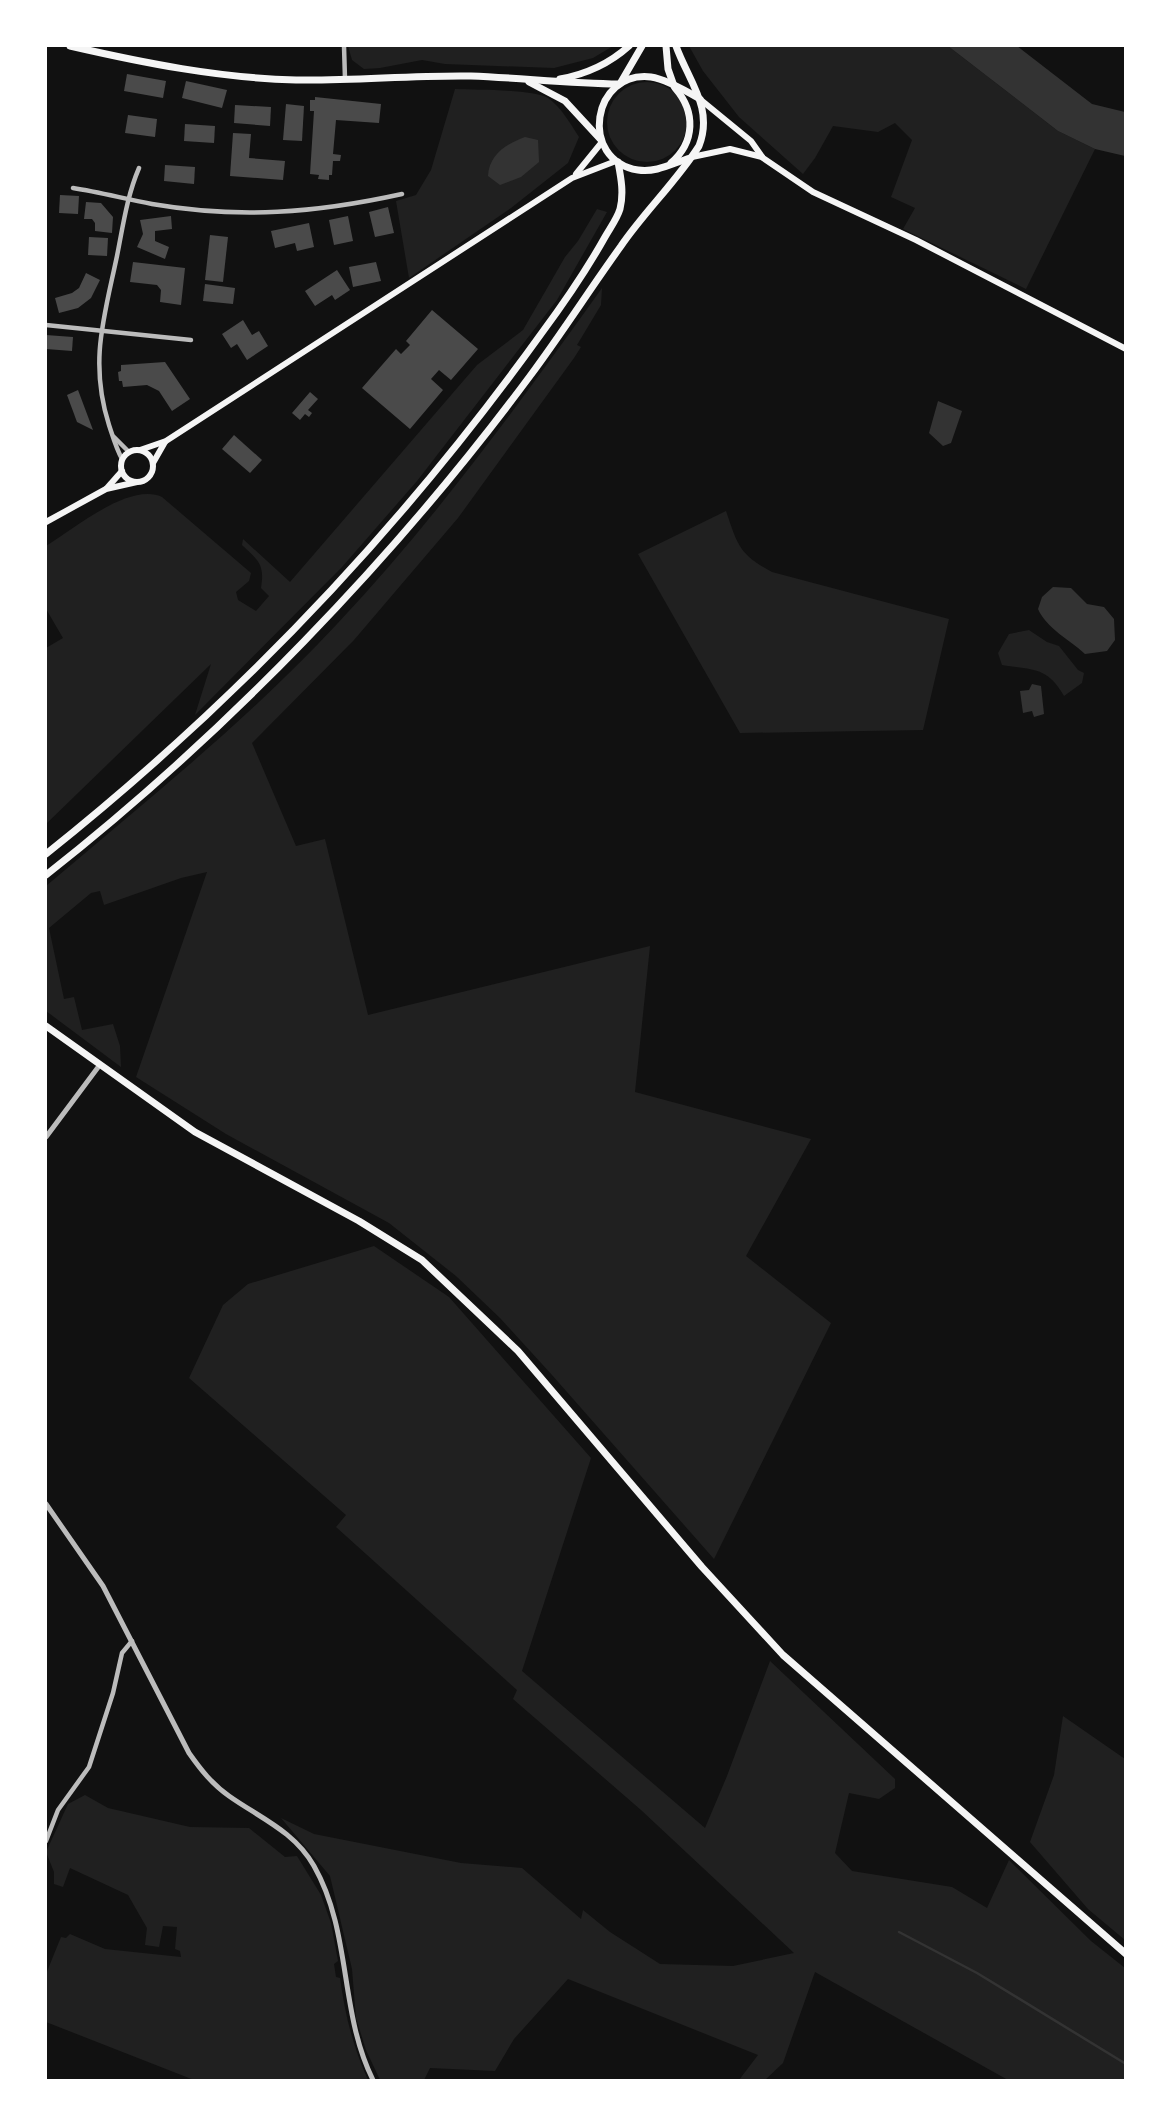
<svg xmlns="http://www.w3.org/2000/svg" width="1171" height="2126" viewBox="0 0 1171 2126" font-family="'IBM Plex Sans',sans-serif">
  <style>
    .green { fill: #202020 }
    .water { fill: #333 }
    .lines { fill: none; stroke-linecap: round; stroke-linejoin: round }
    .stream { stroke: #333; stroke-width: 2.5 }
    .building { fill: #4a4a4a }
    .minor { stroke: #bcbcbc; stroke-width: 4.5 }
    .tertiary { stroke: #bcbcbc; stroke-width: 5 }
    .secondary { stroke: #f5f5f5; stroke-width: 6 }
    .primary { stroke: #f5f5f5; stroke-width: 7 }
    .trunk { stroke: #f5f5f5; stroke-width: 7 }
  </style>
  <rect width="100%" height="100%" fill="#111"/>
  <!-- green -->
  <g class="green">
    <path d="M 348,46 L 613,46 L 593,58 L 554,68 L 445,64 L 422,60 L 380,68 L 364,69 L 352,60 Z"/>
    <path d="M 689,46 L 948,46 L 1058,131 L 1095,149 L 1026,289 L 903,229 L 915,208 L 891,197 L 912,140 L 895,123 L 878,132 L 833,126 L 815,158 L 803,174 L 739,117 L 703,71 Z"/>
    <circle cx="647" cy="122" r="40"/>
    <path d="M 455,89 C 475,90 533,89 548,98 C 561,107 570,123 579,137 L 568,163 L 511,208 L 409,278 L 396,201 L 416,195 L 431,170 Z"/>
    <path d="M 597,209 L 607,212 L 557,300 L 417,481 L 342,567 L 195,715 L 211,664 L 46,824 L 46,648 L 63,638 L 46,609 L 46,546 C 74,529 129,482 162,497 L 251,573 L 249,581 L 236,592 L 238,600 L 256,611 L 269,596 L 261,588 C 265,564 258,560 242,545 L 243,539 L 290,582 L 477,365 L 523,330 L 565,257 L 578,241 Z"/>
    <path d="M 602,288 L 601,305 L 577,345 L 581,347 L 574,358 L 458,518 L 354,640 L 252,743 L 296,846 L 325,839 L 368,1015 L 650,946 L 635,1092 L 811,1139 L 746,1256 L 831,1323 L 714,1559 L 552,1375 L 500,1318 L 456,1276 L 389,1223 L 226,1134 L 136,1077 L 207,872 L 181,878 L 104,905 L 100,891 L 91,893 L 49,928 L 64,999 L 74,997 L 82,1030 L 113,1024 L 120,1046 L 121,1067 L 46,1011 L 46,886 C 145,802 248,720 337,624 C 435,520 519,404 602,288 Z"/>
    <path d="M 726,511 C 738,546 739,554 772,572 L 949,619 L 923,730 L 740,733 L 638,554 Z"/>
    <path d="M 1029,630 L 1047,642 L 1059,646 L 1078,670 L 1084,673 L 1082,683 L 1064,696 C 1047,666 1032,670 1002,665 L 998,653 L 1009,634 Z"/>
    <path d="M 374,1246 L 449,1297 L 591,1458 L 522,1671 L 705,1828 L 727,1776 L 770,1661 L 895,1779 L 895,1788 L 879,1799 L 849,1793 L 835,1853 L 852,1871 L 952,1887 L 987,1908 L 1009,1860 L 1091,1941 L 1125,1968 L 1125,2080 L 1008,2080 L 815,1972 L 783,2063 L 765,2080 L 739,2080 L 758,2055 L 568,1979 L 514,2039 L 495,2071 L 430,2068 L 424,2080 L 380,2080 L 366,2050 L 356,2018 L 352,1969 L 330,1876 L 281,1818 L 314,1834 L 461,1863 L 522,1868 L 581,1919 L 583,1910 L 610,1932 L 660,1964 L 733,1966 L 794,1953 L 641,1810 L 513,1699 L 517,1690 L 336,1527 L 346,1515 L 189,1378 L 223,1305 L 248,1284 Z"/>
    <path d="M 1063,1716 L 1125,1759 L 1125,1940 L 1088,1909 L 1030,1842 L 1054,1775 Z"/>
    <path d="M 85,1795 L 108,1808 L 190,1827 L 249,1828 L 285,1857 L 297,1856 L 321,1895 L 331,1923 L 338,1961 L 334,1964 L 336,1977 L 340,1978 C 345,2015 353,2047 368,2080 L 194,2080 L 46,2022 L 46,1974 L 61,1937 L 66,1938 L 70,1934 L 105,1949 L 181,1957 L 180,1951 L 175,1949 L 177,1927 L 163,1926 L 159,1947 L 145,1945 L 147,1928 L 128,1895 L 70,1868 L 63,1887 L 54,1884 L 54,1872 L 46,1852 L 68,1804 Z"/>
  </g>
  <!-- water -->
  <g class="water">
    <path d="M 948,46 L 1017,46 L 1092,104 L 1125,112 L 1125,156 L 1095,149 L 1058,131 Z"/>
    <path d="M 525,137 L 538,140 L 539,162 L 521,177 L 500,185 L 488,176 C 489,155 506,144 525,137 Z"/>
    <path d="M 938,401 L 962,411 L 951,443 L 943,446 L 929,433 Z"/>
    <path d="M 1053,587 L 1071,588 L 1087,604 L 1104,607 L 1114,619 L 1115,640 L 1107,651 L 1085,654 C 1069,639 1047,629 1038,609 L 1042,597 Z"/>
    <path d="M 1032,684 L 1041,686 L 1044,714 L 1034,717 L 1032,711 L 1023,713 L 1020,691 L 1029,690 Z"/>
  </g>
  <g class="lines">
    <!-- stream -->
    <path class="stream" d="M 899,1932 L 977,1973 L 1126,2064"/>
  </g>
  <!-- building -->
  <g class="building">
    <path d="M 127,74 L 166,81 L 163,98 L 124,91 Z"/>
    <path d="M 186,81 L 227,90 L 222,108 L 182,98 Z"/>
    <path d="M 315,97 L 381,104 L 379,123 L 336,120 L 333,154 L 341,155 L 340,161 L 333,161 L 332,175 L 329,175 L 329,180 L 318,179 L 319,175 L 310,174 L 314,111 L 310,111 L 310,100 L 315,100 Z"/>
    <path d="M 286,104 L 304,106 L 302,141 L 283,140 Z"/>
    <path d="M 235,105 L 271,107 L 270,126 L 234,123 Z"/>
    <path d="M 128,115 L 157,119 L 155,137 L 125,133 Z"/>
    <path d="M 185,124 L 215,126 L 214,143 L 184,141 Z"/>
    <path d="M 233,133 L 251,134 L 249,158 L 285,161 L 283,180 L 230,176 Z"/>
    <path d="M 165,165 L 195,167 L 194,184 L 164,181 Z"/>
    <path d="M 60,195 L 79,196 L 78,214 L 59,213 Z"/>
    <path d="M 86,202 L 101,203 L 113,217 L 112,233 L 95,231 L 95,223 L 92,219 L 84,219 Z"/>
    <path d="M 388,207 L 394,233 L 375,237 L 369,212 Z"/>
    <path d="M 171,216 L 172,229 L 155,231 L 155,241 L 169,247 L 165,259 L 137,247 L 143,234 L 140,220 Z"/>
    <path d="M 348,216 L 353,241 L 334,245 L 329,220 Z"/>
    <path d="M 309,223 L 314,247 L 297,251 L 295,243 L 275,248 L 271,231 Z"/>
    <path d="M 210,235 L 228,237 L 223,282 L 205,280 Z"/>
    <path d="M 89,237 L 108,238 L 107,256 L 88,255 Z"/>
    <path d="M 133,262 L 185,268 L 181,305 L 160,302 L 161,290 L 157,285 L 130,282 Z"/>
    <path d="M 376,262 L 381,281 L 353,287 L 349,267 Z"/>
    <path d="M 337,270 L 350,290 L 335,300 L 332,295 L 315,306 L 305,291 Z"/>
    <path d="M 86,273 L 100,280 L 91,298 L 78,308 L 59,313 L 55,298 L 72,293 L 79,288 Z"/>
    <path d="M 205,284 L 235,288 L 233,304 L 203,301 Z"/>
    <path d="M 432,310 L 478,349 L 451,380 L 439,370 L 431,379 L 443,390 L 410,429 L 362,388 L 396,349 L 401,354 L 410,345 L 406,341 Z"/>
    <path d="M 243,320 L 252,335 L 259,331 L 268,346 L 247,360 L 237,344 L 231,348 L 222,334 Z"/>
    <path d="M 46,335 L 73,337 L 72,351 L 46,349 Z"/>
    <path d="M 165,362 L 190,399 L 172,411 L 159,391 L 147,385 L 123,387 L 122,381 L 119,381 L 118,372 L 121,371 L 121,365 Z"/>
    <path d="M 78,390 L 93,430 L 77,422 L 67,395 Z"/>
    <path d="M 310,392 L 318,399 L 308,410 L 312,413 L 309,417 L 305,414 L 300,420 L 292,413 Z"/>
    <path d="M 234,435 L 262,460 L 250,473 L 222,449 Z"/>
  </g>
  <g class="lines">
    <!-- minor -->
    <g class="minor">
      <path d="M 344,46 L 345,79"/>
      <path d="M 73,188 C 99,192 125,199 152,204 C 239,219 316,213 402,194"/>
      <path d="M 46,325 L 191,340"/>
      <path d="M 114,437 L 129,452"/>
      <path d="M 122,459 C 116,448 113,437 109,425 C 89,362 104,318 117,256 C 123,226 127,196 139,168"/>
      <path d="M 46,1841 L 58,1810 L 89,1767 L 113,1693 L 122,1653 L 132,1641"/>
    </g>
    <!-- tertiary -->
    <g class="tertiary">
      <path d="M 46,1137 L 99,1066"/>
      <path d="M 46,1504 L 103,1586 L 189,1753 C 201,1770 212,1784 229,1796 C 260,1818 294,1831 314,1866 C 352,1933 339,2012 373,2080"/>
    </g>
    <!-- secondary -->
    <g class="secondary">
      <path d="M 701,100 L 751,141 L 763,158 L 813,192 L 916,240 L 1126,349"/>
      <path d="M 692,157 L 730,149 L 762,157"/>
      <path d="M 576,174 L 602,142"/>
      <path d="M 140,450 L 166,441 L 572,178 L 616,161"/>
      <circle cx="137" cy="466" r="16"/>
      <path d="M 153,463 L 165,442"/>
      <path d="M 107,488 L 122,471"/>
      <path d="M 46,522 L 106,489 L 137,482"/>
    </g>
    <!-- primary -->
    <g class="primary">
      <path d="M 70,46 C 144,63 219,78 296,80 C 354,81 412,75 471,76 C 520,78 569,83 619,84"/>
      <path d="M 560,79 C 587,74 609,64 629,46"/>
      <path d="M 529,82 L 565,101 L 601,140"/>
    </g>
    <!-- trunk -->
    <g class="trunk">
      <path d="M 666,46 L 668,69 L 674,86"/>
      <path d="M 621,82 L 642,46"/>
      <path d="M 690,158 C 673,163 656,173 638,170 C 578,160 592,70 651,77 C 666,79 688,92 700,99"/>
      <path d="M 671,163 C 695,142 696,112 675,88"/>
      <path d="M 46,854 C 233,705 401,529 541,334 C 564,303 586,271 605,237 C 610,228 617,219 620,209 C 624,193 621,178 618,162"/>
      <path d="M 46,875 C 223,736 396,557 530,376 C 562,333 590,289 621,246 C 645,211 676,182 699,146 C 714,108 688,80 676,46"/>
      <path d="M 46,1026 L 195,1132 L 359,1221 L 422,1260 L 518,1351 L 702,1567 L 783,1655 L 1126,1954"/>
    </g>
  </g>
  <!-- border -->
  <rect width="1171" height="2126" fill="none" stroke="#ffffff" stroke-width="94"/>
</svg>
